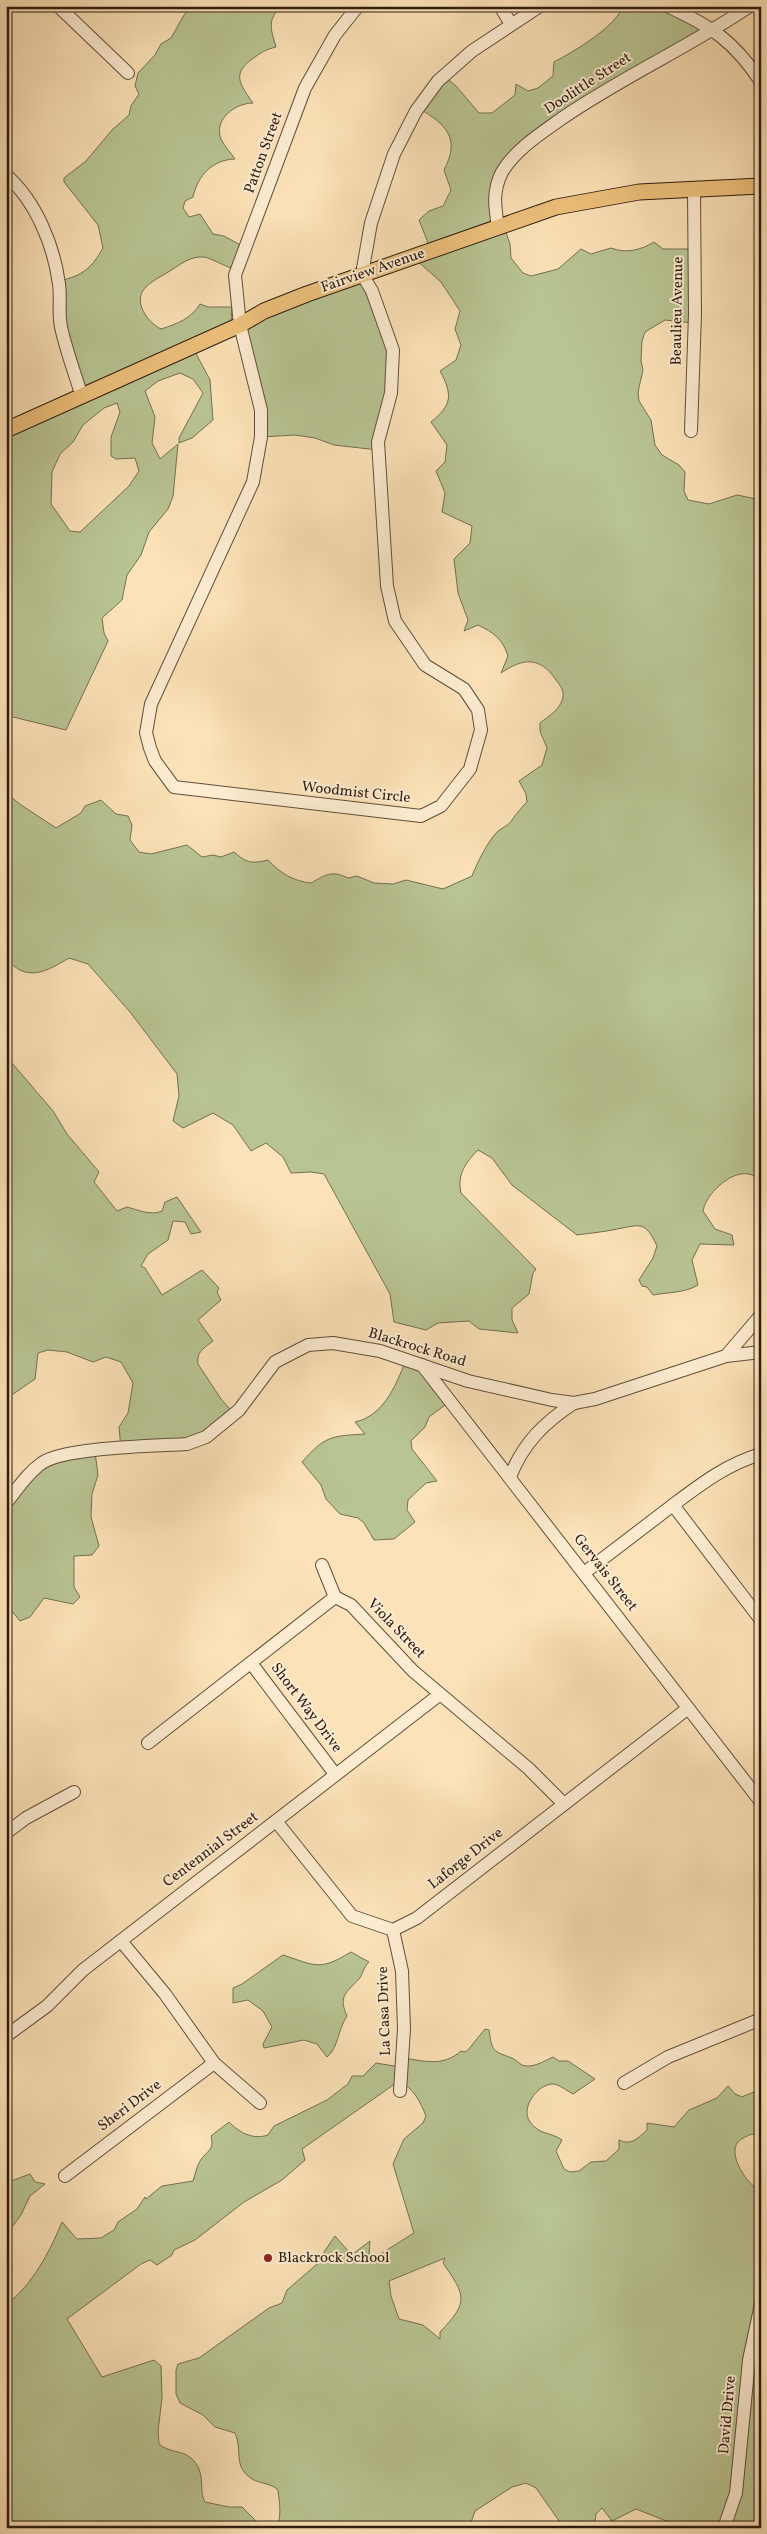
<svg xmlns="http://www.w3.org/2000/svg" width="767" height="2534" viewBox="0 0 767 2534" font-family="Vollkorn,serif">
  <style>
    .green { fill: #b9c493; stroke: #737052; fill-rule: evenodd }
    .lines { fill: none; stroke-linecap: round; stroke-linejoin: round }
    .minor-casing { stroke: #614e3a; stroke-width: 14 }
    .major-casing { stroke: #2d1c10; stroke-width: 17 }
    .minor { stroke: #fdecd1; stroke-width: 12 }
    .major { stroke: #eec17c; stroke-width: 15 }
    .poi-dot { fill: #8f2418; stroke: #fdecd1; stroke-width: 2 }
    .labels { text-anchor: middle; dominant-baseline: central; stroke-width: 4; stroke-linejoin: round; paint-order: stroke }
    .street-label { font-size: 15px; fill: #2d1c10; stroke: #fdecd1 }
    .poi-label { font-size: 15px; fill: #2d1c10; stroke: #fdecd1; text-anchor: start }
  </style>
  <rect width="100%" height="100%" fill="#fce2b8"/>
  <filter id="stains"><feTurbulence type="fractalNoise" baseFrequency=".004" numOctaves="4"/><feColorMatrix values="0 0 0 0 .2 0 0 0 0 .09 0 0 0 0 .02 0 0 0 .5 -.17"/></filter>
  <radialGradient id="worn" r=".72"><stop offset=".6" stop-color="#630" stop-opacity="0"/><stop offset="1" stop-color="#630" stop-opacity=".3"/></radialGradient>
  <!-- green -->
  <g class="green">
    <path d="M 192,6 L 283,6 C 266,18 271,30 276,47 C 267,49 262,52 255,57 C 231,73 239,83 253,103 C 236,103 213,119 221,139 C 224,146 231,153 235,159 C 212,160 198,175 193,197 L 185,201 L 183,208 L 189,217 L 200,214 L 213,234 L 224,236 L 244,247 L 236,270 C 229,268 208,257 204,257 C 190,256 181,264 170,271 C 162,276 153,280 147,286 C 131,300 147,322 161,329 C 177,324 192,318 200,304 L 208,307 L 232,307 L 231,322 L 360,275 L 382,325 L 390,363 L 378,450 L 334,445 L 315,438 L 295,435 L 261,437 L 242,344 L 231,327 L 192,346 L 210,380 L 213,420 L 192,438 L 179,443 L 179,438 L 203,393 L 193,379 L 180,373 L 158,381 L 145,391 L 155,417 L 152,443 L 160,459 L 178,444 L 173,496 L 168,509 L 149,532 L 141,555 L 127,575 L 122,600 L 102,618 L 104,633 L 108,641 L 66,730 L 9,716 L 6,718 L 6,431 L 80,397 L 59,325 L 60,281 C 83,275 91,269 103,248 L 98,225 L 64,182 L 64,178 L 86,161 L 112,130 L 129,115 L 131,106 L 139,94 L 135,86 L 138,73 L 155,55 L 161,44 L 171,38 L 184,15 ZM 117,403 L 120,412 L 111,437 L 111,456 L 116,459 L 135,458 L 139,471 L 129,486 L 80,532 L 70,531 L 51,504 L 52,472 L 60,454 L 73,442 L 83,425 L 104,408 Z"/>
    <path d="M 623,6 L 667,6 L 708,27 L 527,143 L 493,195 L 510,244 L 511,258 L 523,273 L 531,276 L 558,269 L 581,249 L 591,254 L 611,248 C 626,254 641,250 654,242 L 663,249 L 694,249 L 693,323 L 665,320 L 645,332 L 642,341 L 641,361 L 643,370 L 638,392 L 639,401 L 651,420 L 655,445 L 662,455 L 679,465 L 685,472 L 684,491 L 688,500 L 709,504 L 737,495 L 761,500 L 761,937 L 757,971 L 761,979 L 761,1183 C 745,1158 707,1189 703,1211 L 715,1229 L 732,1235 L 734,1245 L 700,1244 L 692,1260 L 698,1285 C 685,1293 669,1292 653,1295 L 647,1287 L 642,1286 L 639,1280 L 653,1258 L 657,1246 C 645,1220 640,1225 617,1229 C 604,1232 590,1233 577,1235 L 512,1185 L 492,1158 L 478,1150 C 465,1163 457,1175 461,1193 L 536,1269 L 533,1273 L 529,1294 L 512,1308 L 512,1320 L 518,1333 L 479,1329 L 469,1321 L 438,1323 L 426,1330 L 394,1322 L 390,1294 L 324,1174 L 311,1172 L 291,1173 L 283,1157 L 266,1143 L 251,1151 L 233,1125 L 213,1113 L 183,1128 L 173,1121 L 179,1096 L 177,1074 L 130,1012 L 88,964 L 69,958 C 46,972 26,983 6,958 L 6,793 L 21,805 L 56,828 L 81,813 L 85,806 L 101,800 L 116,814 L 128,816 L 132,825 L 130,840 L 139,852 L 151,854 L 187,845 L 202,857 L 213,855 L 221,857 L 234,852 C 247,863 251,864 268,860 C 280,873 293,881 311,883 C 325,875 332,870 348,878 L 357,876 L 374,883 L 393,884 L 406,880 L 443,889 L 472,876 C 477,863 488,841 497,832 C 502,828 509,825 512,820 C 517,813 521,808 527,802 L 526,794 L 519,781 L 542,765 L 547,748 L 540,731 L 540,723 C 549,716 561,709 563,697 C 564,690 560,685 556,680 C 540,656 523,658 501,673 L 508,656 C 503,639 493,632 478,625 L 464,631 L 468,620 L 458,593 L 454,559 L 470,543 L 472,526 L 442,512 L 445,493 L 436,471 L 445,462 L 447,445 L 431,422 C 452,405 453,395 440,371 L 456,360 L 461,345 L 455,329 L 460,311 L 441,282 L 415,259 L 430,248 L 419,220 L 429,211 L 443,206 L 451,190 L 444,170 C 461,138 446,124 418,108 L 444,76 L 456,86 L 479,113 L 492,113 L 515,95 L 516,84 L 528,91 L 538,88 L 553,76 L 554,62 C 573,52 616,27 623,6 Z"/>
    <path d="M 6,1056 L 53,1111 L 67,1134 L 99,1172 L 94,1182 L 117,1211 L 127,1207 C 138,1210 151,1216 162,1211 L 165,1202 L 177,1197 L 201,1232 L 191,1234 L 185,1222 L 173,1221 L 168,1240 L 148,1254 L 141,1266 L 145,1268 L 162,1295 L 202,1270 L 219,1288 L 217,1292 L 221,1300 L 198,1320 L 213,1341 C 204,1348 196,1352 198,1364 L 221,1399 L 235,1415 L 206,1437 L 121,1448 L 119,1427 L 128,1413 L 133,1383 L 121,1362 L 106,1357 L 93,1362 L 67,1352 L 48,1350 L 38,1353 L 35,1379 L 6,1399 Z"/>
    <path d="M 405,1362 L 411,1362 L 449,1402 L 429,1417 L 425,1427 L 411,1441 L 412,1449 L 437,1481 L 426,1483 L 408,1500 L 407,1510 L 415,1522 L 394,1539 L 374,1540 L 364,1523 L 358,1518 L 340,1514 L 326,1499 L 321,1485 L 302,1462 C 325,1436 331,1436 365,1434 L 355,1422 C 383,1416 396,1386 405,1362 Z"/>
    <path d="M 95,1452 L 98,1475 L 92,1494 L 91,1517 L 99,1546 L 92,1555 L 74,1556 L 74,1587 L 80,1597 L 73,1604 L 44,1598 L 30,1617 L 20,1621 L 6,1604 L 6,1489 L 21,1484 L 45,1462 Z"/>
    <path d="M 351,1952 L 369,1962 C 363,1968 363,1974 359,1979 C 346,1993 338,1996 347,2016 C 337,2031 339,2047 327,2057 L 317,2044 L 304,2040 L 264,2048 L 263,2044 L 272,2027 L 263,2011 L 248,2000 L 233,2003 L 233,1988 L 242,1984 L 283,1955 C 316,1966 320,1971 351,1952 Z"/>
    <path d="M 485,2029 L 489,2030 C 492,2052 493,2051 512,2058 C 516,2060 519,2063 522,2065 C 532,2069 544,2061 553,2057 L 559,2061 L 568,2061 L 595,2079 L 573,2094 C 567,2091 559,2084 552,2084 C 537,2085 520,2108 530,2122 C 539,2135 551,2132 562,2140 L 556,2151 L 564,2169 L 570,2172 L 579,2171 L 591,2162 L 606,2161 L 619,2149 L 619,2140 C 632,2146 638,2138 647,2130 L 647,2123 L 674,2127 L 689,2110 L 717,2098 L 728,2086 L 735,2094 L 742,2097 L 761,2089 L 761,2136 L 752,2134 C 748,2136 741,2138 738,2142 C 727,2155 748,2186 761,2191 L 761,2528 L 684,2528 L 636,2509 L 612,2521 L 602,2508 L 596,2514 L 594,2528 L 564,2528 L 536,2488 L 526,2483 L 512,2487 L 475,2511 L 469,2528 L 275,2528 C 283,2519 279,2501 278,2490 C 271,2483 261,2484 252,2479 C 232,2466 243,2450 235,2433 L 215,2427 L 203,2415 L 180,2403 L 176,2394 L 176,2370 L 178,2364 L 199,2358 L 269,2308 L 282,2303 L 287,2290 L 323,2259 L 324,2252 L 335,2236 L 348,2251 L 354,2253 L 370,2241 L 369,2254 L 374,2258 L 414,2233 L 393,2164 L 404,2139 L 423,2123 L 426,2116 C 420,2101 414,2089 399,2081 L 302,2149 L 305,2160 L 282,2180 L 244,2202 L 195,2240 L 174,2250 L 172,2255 L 157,2265 L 150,2260 L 141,2264 L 67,2319 L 102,2377 L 154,2360 L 161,2366 L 162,2398 L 158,2431 L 159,2444 C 169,2453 182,2450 191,2458 C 207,2472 198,2490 205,2502 L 229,2507 L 242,2507 L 263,2528 L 6,2528 L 6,2305 C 33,2284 49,2253 62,2222 L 77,2239 L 101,2238 L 114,2230 L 118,2222 L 137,2209 L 145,2197 L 146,2199 L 162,2186 L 193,2181 C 195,2175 197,2166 200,2161 C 207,2150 215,2151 211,2136 L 229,2122 C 240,2133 253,2140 268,2135 L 274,2126 L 327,2100 L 348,2084 L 352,2076 L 363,2076 L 376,2063 L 400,2067 L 403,2058 C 425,2061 443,2067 461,2051 L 465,2052 L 468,2050 ZM 445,2258 L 443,2263 C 466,2296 469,2302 440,2332 L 440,2339 L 423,2325 L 399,2319 L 391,2296 L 389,2281 Z"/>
    <path d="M 30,2174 L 35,2182 L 45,2184 L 30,2196 L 21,2215 L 6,2235 L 6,2183 Z"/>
  </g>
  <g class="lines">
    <!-- minor casing -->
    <g class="minor-casing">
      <g id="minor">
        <path d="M 58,6 L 128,73"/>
        <path d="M 358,6 L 335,35 L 305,88 L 235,275 L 240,325 L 261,410 L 261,437 L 253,482 L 151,704 L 146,733 L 150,748 L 155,761 L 174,787 L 421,816 L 441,806 L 470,769 L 481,730 L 478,710 L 464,689 L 425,665 L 395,621 L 387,586 L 378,442 L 391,393 L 393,350 L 372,291 L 362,274 L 371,223 L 394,154 L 416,111 L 438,81 L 472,51 L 540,6"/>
        <path d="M 500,6 L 511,24"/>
        <path d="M 667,6 C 711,26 734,41 761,82"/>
        <path d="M 6,175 C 36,201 54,246 59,284 C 61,298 58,313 61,327 C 66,350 75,374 82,397"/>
        <path d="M 498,227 C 495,207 492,192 502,172 C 516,149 540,134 561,119 C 622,77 689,47 750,6"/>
        <path d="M 691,431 L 695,314 L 694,190"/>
        <path d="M 726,1356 L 761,1352"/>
        <path d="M 422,1365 L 761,1802"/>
        <path d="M 761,1454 C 727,1464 701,1484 673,1505 L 761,1620"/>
        <path d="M 510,1477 C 523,1443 545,1422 574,1403"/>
        <path d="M 6,1503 C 17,1490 27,1473 42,1463 C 64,1447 156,1446 187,1444 L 206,1437 L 239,1410 L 275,1362 L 308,1345 L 333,1343 L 380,1351 L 468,1381 L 552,1400 L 574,1403 L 595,1399 L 726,1356 L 761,1315"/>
        <path d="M 322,1565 L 335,1597"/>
        <path d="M 584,1573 L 673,1505"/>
        <path d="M 335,1597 L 351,1605 L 413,1671 L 528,1768 L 564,1804"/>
        <path d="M 251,1663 L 335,1774"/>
        <path d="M 148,1743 L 335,1597"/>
        <path d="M 276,1821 L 352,1916 L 393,1930 L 417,1918 L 687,1709"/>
        <path d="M 6,1833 L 26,1818 L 74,1792"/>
        <path d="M 393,1930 L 402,1971 L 404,2029 L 400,2091"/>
        <path d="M 121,1941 L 165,1994 L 214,2063 L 260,2103"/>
        <path d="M 6,2036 L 47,2006 L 83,1970 L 439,1695"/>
        <path d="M 624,2083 L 668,2057 L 761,2019"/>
        <path d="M 65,2176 L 214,2063"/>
        <path d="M 724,2528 L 736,2493 L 749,2360 L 761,2304"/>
      </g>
    </g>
    <!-- major casing -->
    <g class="major-casing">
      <path id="major" d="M 6,430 L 240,325 L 264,311 L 307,294 L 556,207 L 639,192 L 761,186"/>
    </g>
    <!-- minor -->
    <use href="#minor" class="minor"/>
    <!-- major -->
    <use href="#major" class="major"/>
  </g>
  <!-- markers -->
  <circle class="poi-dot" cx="268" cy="2258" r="5"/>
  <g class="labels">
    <!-- street labels -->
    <g class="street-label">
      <text transform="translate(588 84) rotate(-33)">Doolittle Street</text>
      <text transform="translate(264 153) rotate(-70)">Patton Street</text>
      <text transform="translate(373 271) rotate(-19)">Fairview Avenue</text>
      <text transform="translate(678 311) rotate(-89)">Beaulieu Avenue</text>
      <text transform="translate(356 793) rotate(6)">Woodmist Circle</text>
      <text transform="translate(417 1348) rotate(17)">Blackrock Road</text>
      <text transform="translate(605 1573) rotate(52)">Gervais Street</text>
      <text transform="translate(396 1629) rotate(46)">Viola Street</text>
      <text transform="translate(306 1708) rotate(53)">Short Way Drive</text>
      <text transform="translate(211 1850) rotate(-37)">Centennial Street</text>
      <text transform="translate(466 1859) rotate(-38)">Laforge Drive</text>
      <text transform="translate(385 2011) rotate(-92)">La Casa Drive</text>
      <text transform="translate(130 2106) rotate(-37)">Sheri Drive</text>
      <text transform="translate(728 2415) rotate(-85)">David Drive</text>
    </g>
    <!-- poi labels -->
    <g class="poi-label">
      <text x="278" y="2258">Blackrock School</text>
    </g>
  </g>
  <!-- margin -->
  <rect width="767" height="2534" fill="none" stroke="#fce2b8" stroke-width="25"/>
  <rect x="8" y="8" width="752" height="2519" fill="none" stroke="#2d1c10" stroke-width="2.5"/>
  <rect x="12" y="12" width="742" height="2509" fill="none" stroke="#2d1c10"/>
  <rect width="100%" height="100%" filter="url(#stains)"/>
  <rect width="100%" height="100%" fill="url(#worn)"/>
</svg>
